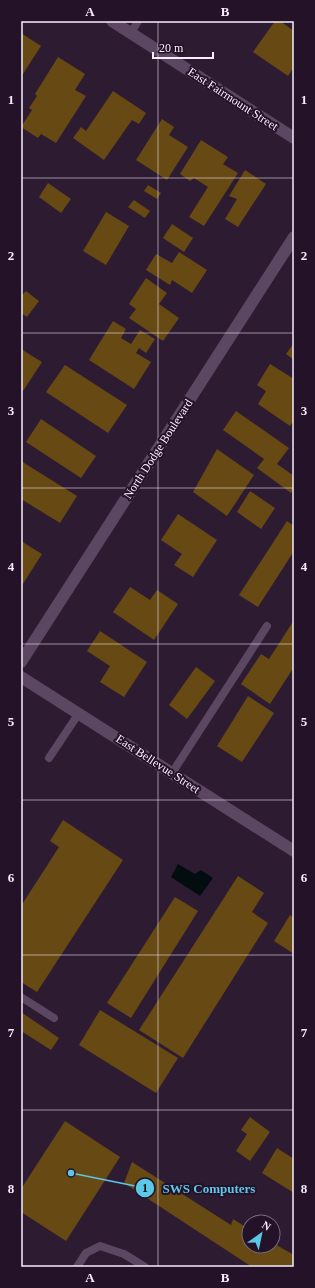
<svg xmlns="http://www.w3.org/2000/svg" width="315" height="1288" viewBox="0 0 315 1288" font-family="Georgia,serif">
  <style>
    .water { fill: #030d10 }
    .building { fill: #664913 }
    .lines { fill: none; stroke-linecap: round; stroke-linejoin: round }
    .lane { stroke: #5b4761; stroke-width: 8 }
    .street { stroke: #5b4761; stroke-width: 12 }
    .grid { fill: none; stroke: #f9edfd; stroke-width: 1; stroke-opacity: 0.55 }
    .labels { text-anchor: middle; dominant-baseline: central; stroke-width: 4; stroke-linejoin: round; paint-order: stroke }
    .street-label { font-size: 12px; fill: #f9edfd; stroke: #231228 }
    .leader { fill: none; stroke: #5dc7e8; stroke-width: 1.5 }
    .callout-dot { fill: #5dc7e8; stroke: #231228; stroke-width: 1.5 }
    .mark-label { font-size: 12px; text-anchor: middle; font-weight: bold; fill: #111 }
    .callout-label { font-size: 13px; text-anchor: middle; font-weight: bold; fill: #5dc7e8; stroke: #231228; stroke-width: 4; stroke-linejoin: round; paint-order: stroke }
    .neatline { fill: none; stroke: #f9edfd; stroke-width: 1.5 }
    .grid-label { font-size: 13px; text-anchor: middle; font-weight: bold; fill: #f9edfd }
  </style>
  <rect width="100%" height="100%" fill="#2d1b32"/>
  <!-- water -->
  <path class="water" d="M 178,864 L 195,874 L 201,870 L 213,878 L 200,896 L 171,877 Z"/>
  <!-- building -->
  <g class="building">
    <path d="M 275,21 L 280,21 L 294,31 L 294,67 L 288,76 L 253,52 Z"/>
    <path d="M 21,33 L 41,46 L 21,77 Z"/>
    <path d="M 58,57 L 85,74 L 75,90 L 86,96 L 56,143 L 41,134 L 38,138 L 21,127 L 32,110 L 29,108 L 37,96 L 35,94 Z"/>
    <path d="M 113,91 L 146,113 L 139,124 L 132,120 L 104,160 L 73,138 L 81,127 L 86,131 Z"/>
    <path d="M 162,119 L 174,127 L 169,135 L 188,147 L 167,180 L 136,160 Z"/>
    <path d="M 201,140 L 228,157 L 223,164 L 238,173 L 204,226 L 189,217 L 208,187 L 194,178 L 190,181 L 180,174 Z"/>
    <path d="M 245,170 L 266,184 L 238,227 L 225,219 L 237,199 L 229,196 Z"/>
    <path d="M 48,183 L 71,199 L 61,213 L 39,197 Z"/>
    <path d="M 148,185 L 161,193 L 157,199 L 144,191 Z"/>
    <path d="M 134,200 L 150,211 L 145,218 L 128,207 Z"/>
    <path d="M 106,212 L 129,226 L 106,265 L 83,251 Z"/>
    <path d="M 172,224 L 193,238 L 184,252 L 163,238 Z"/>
    <path d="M 179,252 L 207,270 L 192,293 L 172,280 L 170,285 L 146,270 L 156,254 L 172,263 Z"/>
    <path d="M 146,278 L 167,293 L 159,304 L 179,318 L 163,341 L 129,318 L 136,309 L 129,304 Z"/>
    <path d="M 26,291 L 39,301 L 27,317 L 21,313 L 21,296 Z"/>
    <path d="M 113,321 L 126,329 L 121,338 L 131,344 L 140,330 L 155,339 L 146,353 L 139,348 L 136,353 L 151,362 L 134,389 L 89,360 Z"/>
    <path d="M 294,343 L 294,360 L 286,354 Z"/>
    <path d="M 21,349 L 42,362 L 21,394 Z"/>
    <path d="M 270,364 L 294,379 L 294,420 L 290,426 L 258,404 L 266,391 L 257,385 Z"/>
    <path d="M 65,365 L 127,405 L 108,433 L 46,392 Z"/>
    <path d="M 236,411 L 289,448 L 277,464 L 294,476 L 294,489 L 291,493 L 257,468 L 264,459 L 223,430 Z"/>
    <path d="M 41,419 L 96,456 L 81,478 L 26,442 Z"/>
    <path d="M 217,449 L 254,475 L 227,516 L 193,492 Z"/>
    <path d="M 21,461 L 77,496 L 60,523 L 21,499 Z"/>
    <path d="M 250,491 L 275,508 L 261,529 L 237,512 Z"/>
    <path d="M 178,514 L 217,540 L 193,577 L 174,565 L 182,554 L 161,540 Z"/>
    <path d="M 287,521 L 294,526 L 294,551 L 258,607 L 239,595 Z"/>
    <path d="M 21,541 L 42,554 L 21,587 Z"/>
    <path d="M 130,587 L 150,600 L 157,590 L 178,604 L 154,640 L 113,612 Z"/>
    <path d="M 294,620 L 294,667 L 270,704 L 241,684 L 261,654 L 269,659 Z"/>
    <path d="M 100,631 L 147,662 L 124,697 L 100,682 L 110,666 L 87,651 Z"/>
    <path d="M 196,667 L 215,681 L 187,719 L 169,705 Z"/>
    <path d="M 248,696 L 274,713 L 242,762 L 217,746 Z"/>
    <path d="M 63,820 L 123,860 L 37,992 L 21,982 L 21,906 L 59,847 L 50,841 Z"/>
    <path d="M 238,876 L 264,893 L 252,912 L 268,923 L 183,1058 L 139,1030 Z"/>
    <path d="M 175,897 L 198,911 L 131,1018 L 107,1003 Z"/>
    <path d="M 290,915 L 294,918 L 294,954 L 274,941 Z"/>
    <path d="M 100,1010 L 178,1058 L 156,1093 L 79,1045 Z"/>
    <path d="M 21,1012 L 59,1038 L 51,1050 L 21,1031 Z"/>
    <path d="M 250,1117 L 270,1132 L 250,1161 L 236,1151 L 247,1134 L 241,1130 Z"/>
    <path d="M 65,1121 L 120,1157 L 66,1241 L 21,1212 L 21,1189 Z"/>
    <path d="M 277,1148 L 294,1159 L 294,1193 L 262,1173 Z"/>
    <path d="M 132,1162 L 231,1225 L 233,1219 L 249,1229 L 249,1246 L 273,1246 L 273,1243 L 294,1255 L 294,1266 L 252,1267 L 124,1183 Z"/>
  </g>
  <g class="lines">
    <!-- lane -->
    <g class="lane">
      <path d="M 131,33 L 138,21"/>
      <path d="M 49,758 L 79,713"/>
      <path d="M 172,773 L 267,626"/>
      <path d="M 21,997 L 54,1018"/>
      <path d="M 77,1267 L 86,1253 L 100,1246 L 124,1254 L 145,1267"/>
    </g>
    <!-- street -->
    <g class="street">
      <path d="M 112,21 L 294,138"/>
      <path d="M 21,662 L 294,237"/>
      <path d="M 21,677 L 294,851"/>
    </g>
  </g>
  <!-- grid -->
  <path class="grid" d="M 158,21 L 158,1267M 21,178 L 294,178M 21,333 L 294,333M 21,488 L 294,488M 21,644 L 294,644M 21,800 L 294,800M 21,955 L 294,955M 21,1110 L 294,1110"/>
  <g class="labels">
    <!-- street labels -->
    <g class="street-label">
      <text transform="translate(233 99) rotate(33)">East Fairmount Street</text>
      <text transform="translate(158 449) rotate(-57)">North Dodge Boulevard</text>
      <text transform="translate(158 764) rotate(33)">East Bellevue Street</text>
    </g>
  </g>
  <!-- callouts -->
  <path class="leader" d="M71 1173L145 1188"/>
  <g class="callout-dot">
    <circle cx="71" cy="1173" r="4"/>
    <circle cx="145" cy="1188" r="10"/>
  </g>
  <g class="mark-label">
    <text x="145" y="1192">1</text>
  </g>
  <g class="callout-label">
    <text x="209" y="1193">SWS Computers</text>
  </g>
  <!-- border -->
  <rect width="315" height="1288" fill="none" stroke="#231228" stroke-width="44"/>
  <!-- north arrow -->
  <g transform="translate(261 1234) rotate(33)"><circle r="19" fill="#231228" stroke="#796a7d"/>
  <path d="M0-3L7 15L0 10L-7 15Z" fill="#5dc7e8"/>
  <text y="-6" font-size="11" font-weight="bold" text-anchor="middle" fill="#f9edfd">N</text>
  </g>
  <!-- scale -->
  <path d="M153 52v6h60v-6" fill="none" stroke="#f9edfd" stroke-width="2"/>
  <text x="159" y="52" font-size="12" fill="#f9edfd" stroke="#231228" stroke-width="3" paint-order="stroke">20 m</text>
  <rect x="22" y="22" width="271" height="1244" class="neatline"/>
  <g class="grid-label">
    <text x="90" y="16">A</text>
    <text x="225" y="16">B</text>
    <text x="11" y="104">1</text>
    <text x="304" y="104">1</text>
    <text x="11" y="260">2</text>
    <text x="304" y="260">2</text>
    <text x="11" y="415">3</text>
    <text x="304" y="415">3</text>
    <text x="11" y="571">4</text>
    <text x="304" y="571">4</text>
    <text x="11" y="726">5</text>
    <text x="304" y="726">5</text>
    <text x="11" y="882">6</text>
    <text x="304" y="882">6</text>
    <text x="11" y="1037">7</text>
    <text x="304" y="1037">7</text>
    <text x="11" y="1193">8</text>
    <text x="304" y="1193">8</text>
    <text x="90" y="1282">A</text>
    <text x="225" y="1282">B</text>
  </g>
</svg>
